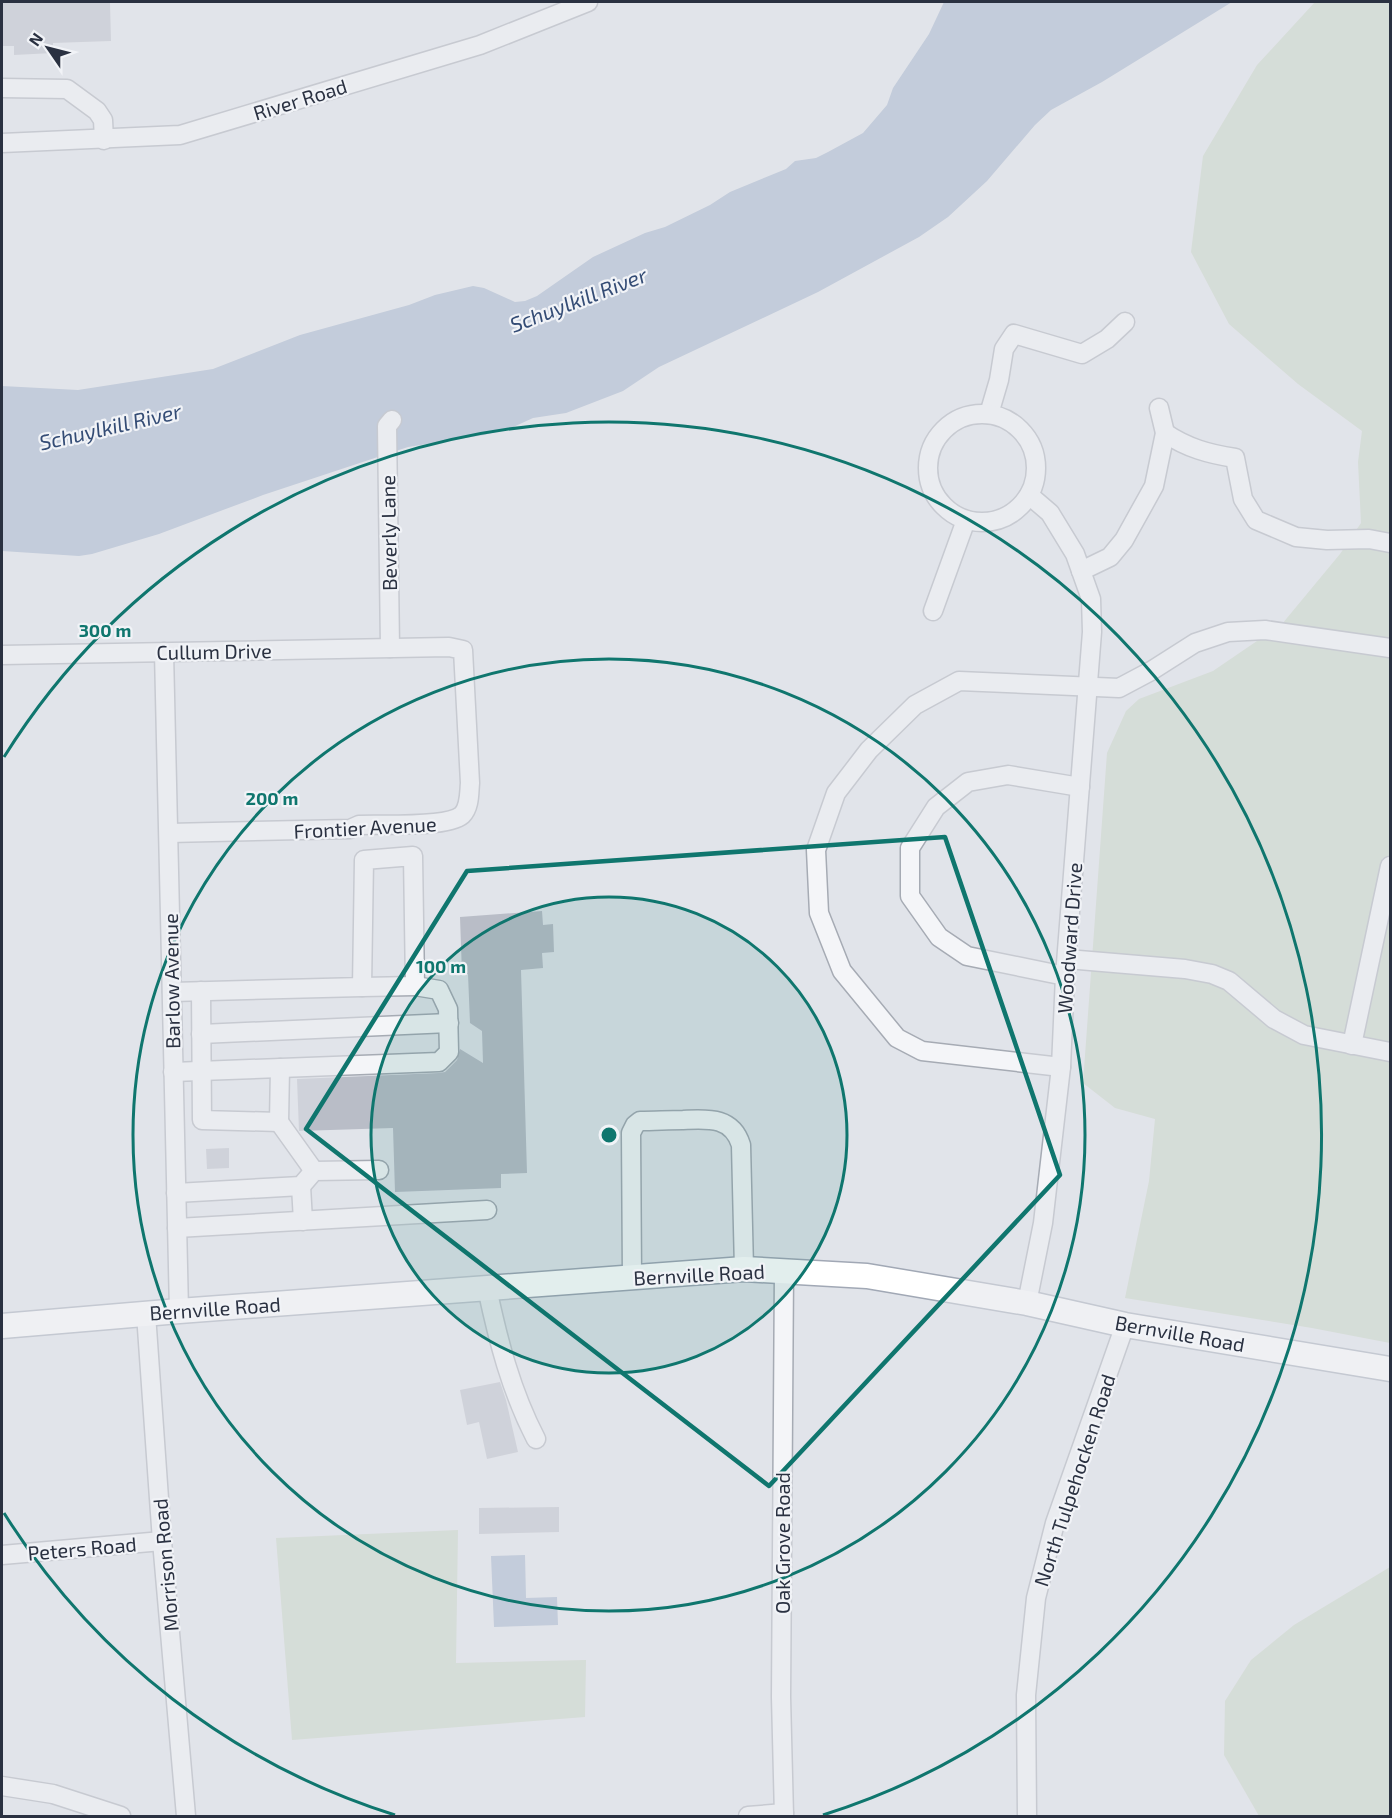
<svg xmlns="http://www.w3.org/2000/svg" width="1392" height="1818" viewBox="0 0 1392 1818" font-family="'Exo 2',sans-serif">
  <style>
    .green { fill: #c6d4c3 }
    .water { fill: #9dafc9 }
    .building { fill: #b9bdc7 }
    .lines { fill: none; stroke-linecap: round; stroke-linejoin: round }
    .minor-casing { stroke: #a6abb4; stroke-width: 21 }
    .major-casing { stroke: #a1a8b5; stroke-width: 27 }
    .minor { stroke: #f4f5f8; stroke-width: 18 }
    .major { stroke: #fff; stroke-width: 24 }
    .marked { fill: none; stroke: #0f766e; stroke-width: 4.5; stroke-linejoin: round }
    .ring { fill: none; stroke: #0f766e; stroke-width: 3 }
    .labels { text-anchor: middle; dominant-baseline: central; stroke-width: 4.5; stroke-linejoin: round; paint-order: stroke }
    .street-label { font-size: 20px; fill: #2a3141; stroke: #f1f3f7 }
    .water-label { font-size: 21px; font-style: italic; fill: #344c75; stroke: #f1f3f7 }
    .centre { fill: #0f766e; stroke: #f1f3f7; stroke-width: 3 }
    .ring-label { font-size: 18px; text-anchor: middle; font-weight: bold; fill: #0f766e; stroke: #f1f3f7; stroke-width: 4.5; stroke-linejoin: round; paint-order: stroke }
  </style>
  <rect width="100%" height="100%" fill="#e1e4ea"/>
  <!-- green -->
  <g class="green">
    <path d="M 1315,2 L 1390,2 L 1390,1343 L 1312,1328 L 1125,1298 L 1149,1181 L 1155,1119 L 1115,1108 L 1083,1083 L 1107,753 L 1126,711 L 1139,699 L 1213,671 L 1282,624 L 1340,554 L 1361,523 L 1358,462 L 1362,431 L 1298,384 L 1229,324 L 1191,252 L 1203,156 L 1257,65 Z"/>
    <path d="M 458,1530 L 456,1663 L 586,1660 L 585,1717 L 292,1740 L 276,1538 Z"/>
    <path d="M 1390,1567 L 1390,1816 L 1259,1816 L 1224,1755 L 1225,1701 L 1251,1660 L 1294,1625 Z"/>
  </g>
  <!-- water -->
  <g class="water">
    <path d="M 944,2 L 1232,2 L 1102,82 L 1051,110 L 1035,125 L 987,181 L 948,217 L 919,237 L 818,292 L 659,367 L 623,391 L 566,413 L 533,418 L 511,428 L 484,435 L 408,447 L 263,495 L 159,534 L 92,554 L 79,556 L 2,551 L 2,386 L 78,390 L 213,369 L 300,335 L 409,305 L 435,295 L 473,286 L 484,288 L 515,302 L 525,301 L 537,296 L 593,257 L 645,233 L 665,227 L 710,205 L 730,192 L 786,169 L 795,161 L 816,158 L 828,152 L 863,133 L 887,105 L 893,88 L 929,34 Z"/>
    <path d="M 525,1555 L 526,1598 L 557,1597 L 558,1625 L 494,1627 L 491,1556 Z"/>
  </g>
  <!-- building -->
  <g class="building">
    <path d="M 2,2 L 110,3 L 111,41 L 53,43 L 53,53 L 14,55 L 14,46 L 2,46 Z"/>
    <path d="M 542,911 L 543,925 L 553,924 L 554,952 L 542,953 L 543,968 L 521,970 L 527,1173 L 501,1174 L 501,1188 L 395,1192 L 393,1128 L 299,1131 L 297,1079 L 439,1073 L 445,1072 L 457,1060 L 460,1049 L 483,1063 L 482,1031 L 470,1023 L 468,974 L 462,974 L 460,917 Z"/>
    <path d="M 229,1148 L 229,1168 L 207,1169 L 206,1149 Z"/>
    <path d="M 500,1382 L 506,1400 L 518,1452 L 487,1459 L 479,1422 L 467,1425 L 460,1390 Z"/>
    <path d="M 559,1507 L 559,1532 L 479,1534 L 479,1508 Z"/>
  </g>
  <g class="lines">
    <!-- minor casing -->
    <g class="minor-casing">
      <g id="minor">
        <path d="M 2,88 L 67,89 L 97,111 L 103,120 L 104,140"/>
        <path d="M 2,143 L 180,135 L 480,45 L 588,2"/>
        <path d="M 989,414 L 999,380 L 1004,349 L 1014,334 L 1082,354 L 1107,339 L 1125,322"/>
        <circle cx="982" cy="468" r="54"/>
        <path d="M 1165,433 C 1187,448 1209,454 1235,458 L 1243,499 L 1256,520 L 1296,537 L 1327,540 L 1369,539 L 1390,543"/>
        <path d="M 1081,571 L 1110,557 L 1124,540 L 1154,486 L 1165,433 L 1159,408"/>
        <path d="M 933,611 L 966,520"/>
        <path d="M 390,648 L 387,426 L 392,420"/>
        <path d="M 164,652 L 179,1311"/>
        <path d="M 2,655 L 449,647 L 463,650 L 470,783 C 469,793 470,807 462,815 C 447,828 381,824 359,825 L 350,829 L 169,833"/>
        <path d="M 1067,959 L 1185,969 L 1212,974 L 1229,981 L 1274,1019 L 1304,1035 L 1390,1052"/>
        <path d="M 1065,976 L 967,956 L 939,937 L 910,896 L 910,848 L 936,807 L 968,782 L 1008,775 L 1080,787"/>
        <path d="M 362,987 L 415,986"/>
        <path d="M 201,991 L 202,1120 L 279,1122 L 280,1068"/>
        <path d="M 172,992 L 362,987 L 364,860 L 413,856 L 415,986 L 439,990 L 448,1009 L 449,1052 L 439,1062 L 173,1072"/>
        <path d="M 201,1034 L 449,1023"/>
        <path d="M 1352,1045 L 1390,866"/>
        <path d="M 1061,1067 L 922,1051 L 897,1038 L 842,971 L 819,913 L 816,850 L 836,793 L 869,750 L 915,705 L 959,681 L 1119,688 L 1151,671 L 1195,643 L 1228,632 L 1265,630 L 1390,648"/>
        <path d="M 279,1122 L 314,1171"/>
        <path d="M 301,1186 L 303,1221"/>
        <path d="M 176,1193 L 301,1186 L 314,1171 L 379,1170"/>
        <path d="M 177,1228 L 487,1210"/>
        <path d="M 632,1277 L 631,1133 L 635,1125 L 640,1121 C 654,1121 669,1120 683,1120 C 707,1119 732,1116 741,1145 L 744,1269"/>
        <path d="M 487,1288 C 498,1340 511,1391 536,1439"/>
        <path d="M 1027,1303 L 1043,1223 L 1061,1067 L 1065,976 L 1092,632 L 1091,599 L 1075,554 L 1050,513 L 1029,495"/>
        <path d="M 146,1314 L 162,1541 L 186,1816"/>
        <path d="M 2,1555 L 162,1541"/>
        <path d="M 2,1786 L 53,1794 L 121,1816"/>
        <path d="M 748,1816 L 784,1813"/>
        <path d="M 784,1816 L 781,1697 L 784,1270"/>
        <path d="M 1027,1816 L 1026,1695 L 1036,1598 L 1055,1523 L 1125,1325"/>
      </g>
    </g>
    <!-- major casing -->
    <g class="major-casing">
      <path id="major" d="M 2,1326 L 179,1311 L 744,1269 L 867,1276 L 1027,1303 L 1125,1325 L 1390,1369"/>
    </g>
    <!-- minor -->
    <use href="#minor" class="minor"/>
    <!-- major -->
    <use href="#major" class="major"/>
  </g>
  <!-- marked area -->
  <path d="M0 0H1392V1818H0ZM 945,837 L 1060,1175 L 769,1486 L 306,1129 L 467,871 Z" fill="#e1e4ea" fill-opacity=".55" fill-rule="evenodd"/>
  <path class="marked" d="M 945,837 L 1060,1175 L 769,1486 L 306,1129 L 467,871 Z"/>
  <!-- distance rings -->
  <circle cx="609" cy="1135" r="238" fill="#0f766e" fill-opacity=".12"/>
  <g class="ring">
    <circle cx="609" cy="1135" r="238"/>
    <circle cx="609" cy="1135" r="476"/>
    <path d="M395 1815A713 713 0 0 1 4 1513M4 757A713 713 0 1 1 823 1815"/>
  </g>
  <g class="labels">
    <!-- street labels -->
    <g class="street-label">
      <text transform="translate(300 99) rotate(-17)">River Road</text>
      <text transform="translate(388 533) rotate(-91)">Beverly Lane</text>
      <text transform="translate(214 651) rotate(-1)">Cullum Drive</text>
      <text transform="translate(365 827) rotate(-3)">Frontier Avenue</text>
      <text transform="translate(1069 938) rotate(-86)">Woodward Drive</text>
      <text transform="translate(171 981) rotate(-91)">Barlow Avenue</text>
      <text transform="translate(699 1274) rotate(-3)">Bernville Road</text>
      <text transform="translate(215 1308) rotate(-4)">Bernville Road</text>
      <text transform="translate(1180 1333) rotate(10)">Bernville Road</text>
      <text transform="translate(1074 1480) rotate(-72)">North Tulpehocken Road</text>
      <text transform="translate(782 1543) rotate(-90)">Oak Grove Road</text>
      <text transform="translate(82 1548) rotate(-5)">Peters Road</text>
      <text transform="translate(165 1565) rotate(-95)">Morrison Road</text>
    </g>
    <!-- water labels -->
    <g class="water-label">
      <text transform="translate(578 299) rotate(-21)">Schuylkill River</text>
      <text transform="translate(110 426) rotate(-13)">Schuylkill River</text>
    </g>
  </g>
  <circle cx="609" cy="1135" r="9" class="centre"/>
  <g class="ring-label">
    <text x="105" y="637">300 m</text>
    <text x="272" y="805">200 m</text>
    <text x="441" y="973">100 m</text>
  </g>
  <!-- border -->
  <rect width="1392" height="1818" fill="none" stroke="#2a3141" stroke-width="6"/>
  <!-- north arrow -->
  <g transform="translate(48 48) rotate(305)" stroke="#f1f3f7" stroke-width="4.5" paint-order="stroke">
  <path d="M0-4.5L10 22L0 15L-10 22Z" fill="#2a3141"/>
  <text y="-9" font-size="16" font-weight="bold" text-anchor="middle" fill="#2a3141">N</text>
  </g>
</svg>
